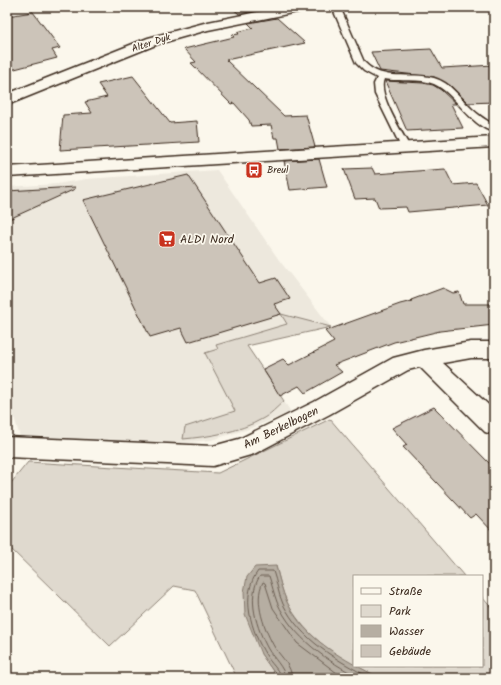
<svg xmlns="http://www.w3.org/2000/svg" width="501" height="685" viewBox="0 0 501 685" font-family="Kalam,sans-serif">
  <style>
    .built { fill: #ede8dd }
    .green { fill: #dfd9ce; stroke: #8d8276 }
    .water { fill: #b6aea2; stroke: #85796d }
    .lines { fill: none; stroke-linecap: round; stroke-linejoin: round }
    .shore { stroke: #6c5f53; stroke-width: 1 }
    .building { fill: #ccc4b9; stroke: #3b2a1e }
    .service-casing { stroke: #3b2a1e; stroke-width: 3 }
    .minor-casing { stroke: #3b2a1e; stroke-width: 3 }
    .secondary-casing { stroke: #3b2a1e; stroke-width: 3 }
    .service { fill: #fbf7ec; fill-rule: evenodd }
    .minor { fill: #fbf7ec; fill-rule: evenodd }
    .secondary { fill: #fbf7ec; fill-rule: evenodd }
    .labels { text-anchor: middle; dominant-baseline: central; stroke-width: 3.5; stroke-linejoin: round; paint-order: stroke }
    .far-street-label { font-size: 10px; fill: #3b2a1e; stroke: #fbf7ec }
    .far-poi-label { font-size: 10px; fill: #3b2a1e; stroke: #fbf7ec; text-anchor: start }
    .poi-label { font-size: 12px; fill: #3b2a1e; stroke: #fbf7ec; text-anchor: start }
    .street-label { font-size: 12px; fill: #3b2a1e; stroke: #fbf7ec }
  </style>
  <rect width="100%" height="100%" fill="#fbf7ec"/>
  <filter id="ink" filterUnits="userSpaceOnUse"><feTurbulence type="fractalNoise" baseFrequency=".025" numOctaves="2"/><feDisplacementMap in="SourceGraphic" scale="8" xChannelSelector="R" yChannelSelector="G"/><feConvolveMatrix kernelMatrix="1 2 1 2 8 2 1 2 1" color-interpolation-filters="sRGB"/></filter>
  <g filter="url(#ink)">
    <!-- built -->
    <path class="built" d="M 217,170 L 279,260 L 331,327 L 247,346 L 291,412 L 252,428 L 211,440 L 169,444 L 142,444 L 20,437 L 7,393 L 7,187 L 57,184 L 86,179 Z"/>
    <!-- green -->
    <g class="green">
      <path d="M 281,314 L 331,327 L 247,346 L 284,401 C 277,407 270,415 262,419 C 240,432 207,437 183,439 L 185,427 L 235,411 L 205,353 L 218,349 L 216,345 L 287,324 Z"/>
      <path d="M 330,419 L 464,576 L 354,576 L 354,665 C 327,651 301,629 287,602 C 282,591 279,578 276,566 L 261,654 L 278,678 L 237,678 L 195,590 L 174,586 L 110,646 L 7,545 L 7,488 L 28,462 L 218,473 Z"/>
      <path d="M 482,597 L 494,611 L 494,678 L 380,678 L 356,666 L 482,666 Z"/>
    </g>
    <!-- water -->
    <path class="water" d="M 276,566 C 279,578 282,591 287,602 C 305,640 345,660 380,678 L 278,678 L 261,654 L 245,614 L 244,592 L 247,577 L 255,567 Z"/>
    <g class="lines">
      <!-- shore -->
      <g class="shore">
        <path d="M 281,678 C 279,669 270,663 266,655 C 251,631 240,595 258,571 L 273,571 C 277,582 278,593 283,604 C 301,640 336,660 371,678"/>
        <path d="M 286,678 C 283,666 274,659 268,649 C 257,629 246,597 260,576 L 269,576 C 272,585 274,594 277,602 C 293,638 327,661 360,678"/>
        <path d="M 292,678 C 291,665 282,658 275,648 C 265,631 253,601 263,582 L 265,583 L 273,608 L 297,643 L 337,673 L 347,678"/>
      </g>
    </g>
    <!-- building -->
    <g class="building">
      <path d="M 231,7 L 264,7 L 266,9 L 239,14 Z"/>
      <path d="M 33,12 L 60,48 L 52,50 L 57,58 L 7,71 L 7,16 Z"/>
      <path d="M 277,18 L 305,43 L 226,60 L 284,116 L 306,115 L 315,147 L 280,149 L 278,138 L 274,138 L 271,125 L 251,126 L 249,120 L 234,103 L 231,104 L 191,63 L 196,62 L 184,49 L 234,37 L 232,35 L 239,34 L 237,32 L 253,28 L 248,23 Z"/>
      <path d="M 431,49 L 442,68 L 494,65 L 494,102 L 468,103 L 451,86 L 434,77 L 380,71 L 371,52 Z"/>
      <path d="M 133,76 L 170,123 L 197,121 L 199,142 L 60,150 L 63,115 L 92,113 L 85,102 L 107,97 L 98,84 Z"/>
      <path d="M 385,81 L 423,83 L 433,85 L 441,90 L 456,104 L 451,104 L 463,128 L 407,131 Z"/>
      <path d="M 319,159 L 327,187 L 290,190 L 284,161 Z"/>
      <path d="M 372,168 L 375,174 L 445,169 L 453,185 L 476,183 L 488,205 L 408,212 L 406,207 L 379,208 L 375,198 L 355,199 L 344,169 Z"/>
      <path d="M 188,175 L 260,283 L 276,278 L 290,299 L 274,304 L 281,314 L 188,342 L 181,328 L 150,337 L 83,200 Z"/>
      <path d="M 75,187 L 75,189 L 7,220 L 7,191 Z"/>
      <path d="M 443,288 L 453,293 L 459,292 L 463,304 L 494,304 L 494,325 L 440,331 L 394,342 L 334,365 L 342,372 L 305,393 L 299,386 L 280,396 L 263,369 L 283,359 L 289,365 L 334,342 L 325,331 L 400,304 L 412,301 L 411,300 Z"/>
      <path d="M 434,407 L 494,468 L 494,533 L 476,514 L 470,518 L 403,447 L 407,445 L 392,428 Z"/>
    </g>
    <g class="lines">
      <!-- service casing -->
      <g class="service-casing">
        <path id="service" d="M 332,7 L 340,7 L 364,62 C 384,83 409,71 434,78 C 451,83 459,97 472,109 C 478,115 486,120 494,125 L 494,132 C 470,126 455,93 434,84 C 421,78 399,82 384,79 C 377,94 402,132 410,147 L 408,149 L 402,149 L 375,94 L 374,84 L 377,78 L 364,71 L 356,63 Z"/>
      </g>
      <!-- minor casing -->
      <g class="minor-casing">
        <g id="minor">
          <path d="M 282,7 L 309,7 L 307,10 L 302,11 L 208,30 L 158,44 L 7,105 L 7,94 L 148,38 L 208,22 Z"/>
          <path d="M 471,342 L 494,342 L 494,358 L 471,358 L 443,363 L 494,410 L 494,435 L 485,432 L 420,367 L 408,370 L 330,414 L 254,454 L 213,466 L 7,457 L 7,437 L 213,446 L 239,439 L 314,402 L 393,358 L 424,350 Z"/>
        </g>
      </g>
      <!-- secondary casing -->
      <g class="secondary-casing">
        <path id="secondary" d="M 494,137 L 494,147 L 7,177 L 7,167 Z"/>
      </g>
      <!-- service -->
      <use href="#service" class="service"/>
      <!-- minor -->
      <use href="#minor" class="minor"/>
      <!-- secondary -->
      <use href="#secondary" class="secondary"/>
    </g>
  </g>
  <!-- icons -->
  <defs>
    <g id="bus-square" transform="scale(0.9)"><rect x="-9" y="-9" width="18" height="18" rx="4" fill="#c8321e" stroke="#fbf7ec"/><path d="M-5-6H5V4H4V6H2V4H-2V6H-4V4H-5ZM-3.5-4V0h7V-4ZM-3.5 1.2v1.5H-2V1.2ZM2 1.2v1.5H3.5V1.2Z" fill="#fff"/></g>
    <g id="supermarket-square" transform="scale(0.9)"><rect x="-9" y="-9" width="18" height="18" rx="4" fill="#c8321e" stroke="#fbf7ec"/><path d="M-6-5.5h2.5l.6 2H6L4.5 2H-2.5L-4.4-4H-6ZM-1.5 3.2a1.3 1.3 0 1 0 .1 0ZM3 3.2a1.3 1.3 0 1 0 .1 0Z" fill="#fff"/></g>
  </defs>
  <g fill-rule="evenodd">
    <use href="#bus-square" x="254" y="170"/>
    <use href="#supermarket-square" x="167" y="239"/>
  </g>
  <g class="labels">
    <!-- far-street labels -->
    <g class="far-street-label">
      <text transform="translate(151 43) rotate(-18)">Alter Dyk</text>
    </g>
    <!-- far-poi labels -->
    <g class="far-poi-label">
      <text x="267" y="170">Breul</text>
    </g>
    <!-- poi labels -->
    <g class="poi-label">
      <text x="180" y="239">ALDI Nord</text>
    </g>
    <!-- street labels -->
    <g class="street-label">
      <text transform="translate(281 428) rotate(-26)">Am Berkelbogen</text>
    </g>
  </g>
  <!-- margin -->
  <rect width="501" height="685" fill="none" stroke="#fbf7ec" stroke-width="24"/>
  <rect x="12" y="12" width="477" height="661" fill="none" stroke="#3b2a1e" stroke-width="1.5" filter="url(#ink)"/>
  <!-- legend -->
  <rect x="353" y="575" width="130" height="92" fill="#fbf7ec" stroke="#aea59a"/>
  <rect x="361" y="588" width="20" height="6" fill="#fbf7ec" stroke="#aea59a"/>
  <text x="389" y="595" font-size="12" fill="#3b2a1e">Straße</text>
  <rect x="361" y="605" width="20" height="12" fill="#dfd9ce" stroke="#aea59a"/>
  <text x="389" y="615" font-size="12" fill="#3b2a1e">Park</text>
  <rect x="361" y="625" width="20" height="12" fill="#b6aea2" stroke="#aea59a"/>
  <text x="389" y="635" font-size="12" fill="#3b2a1e">Wasser</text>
  <rect x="361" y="645" width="20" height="12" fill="#ccc4b9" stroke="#aea59a"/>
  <text x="389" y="655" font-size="12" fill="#3b2a1e">Gebäude</text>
</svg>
